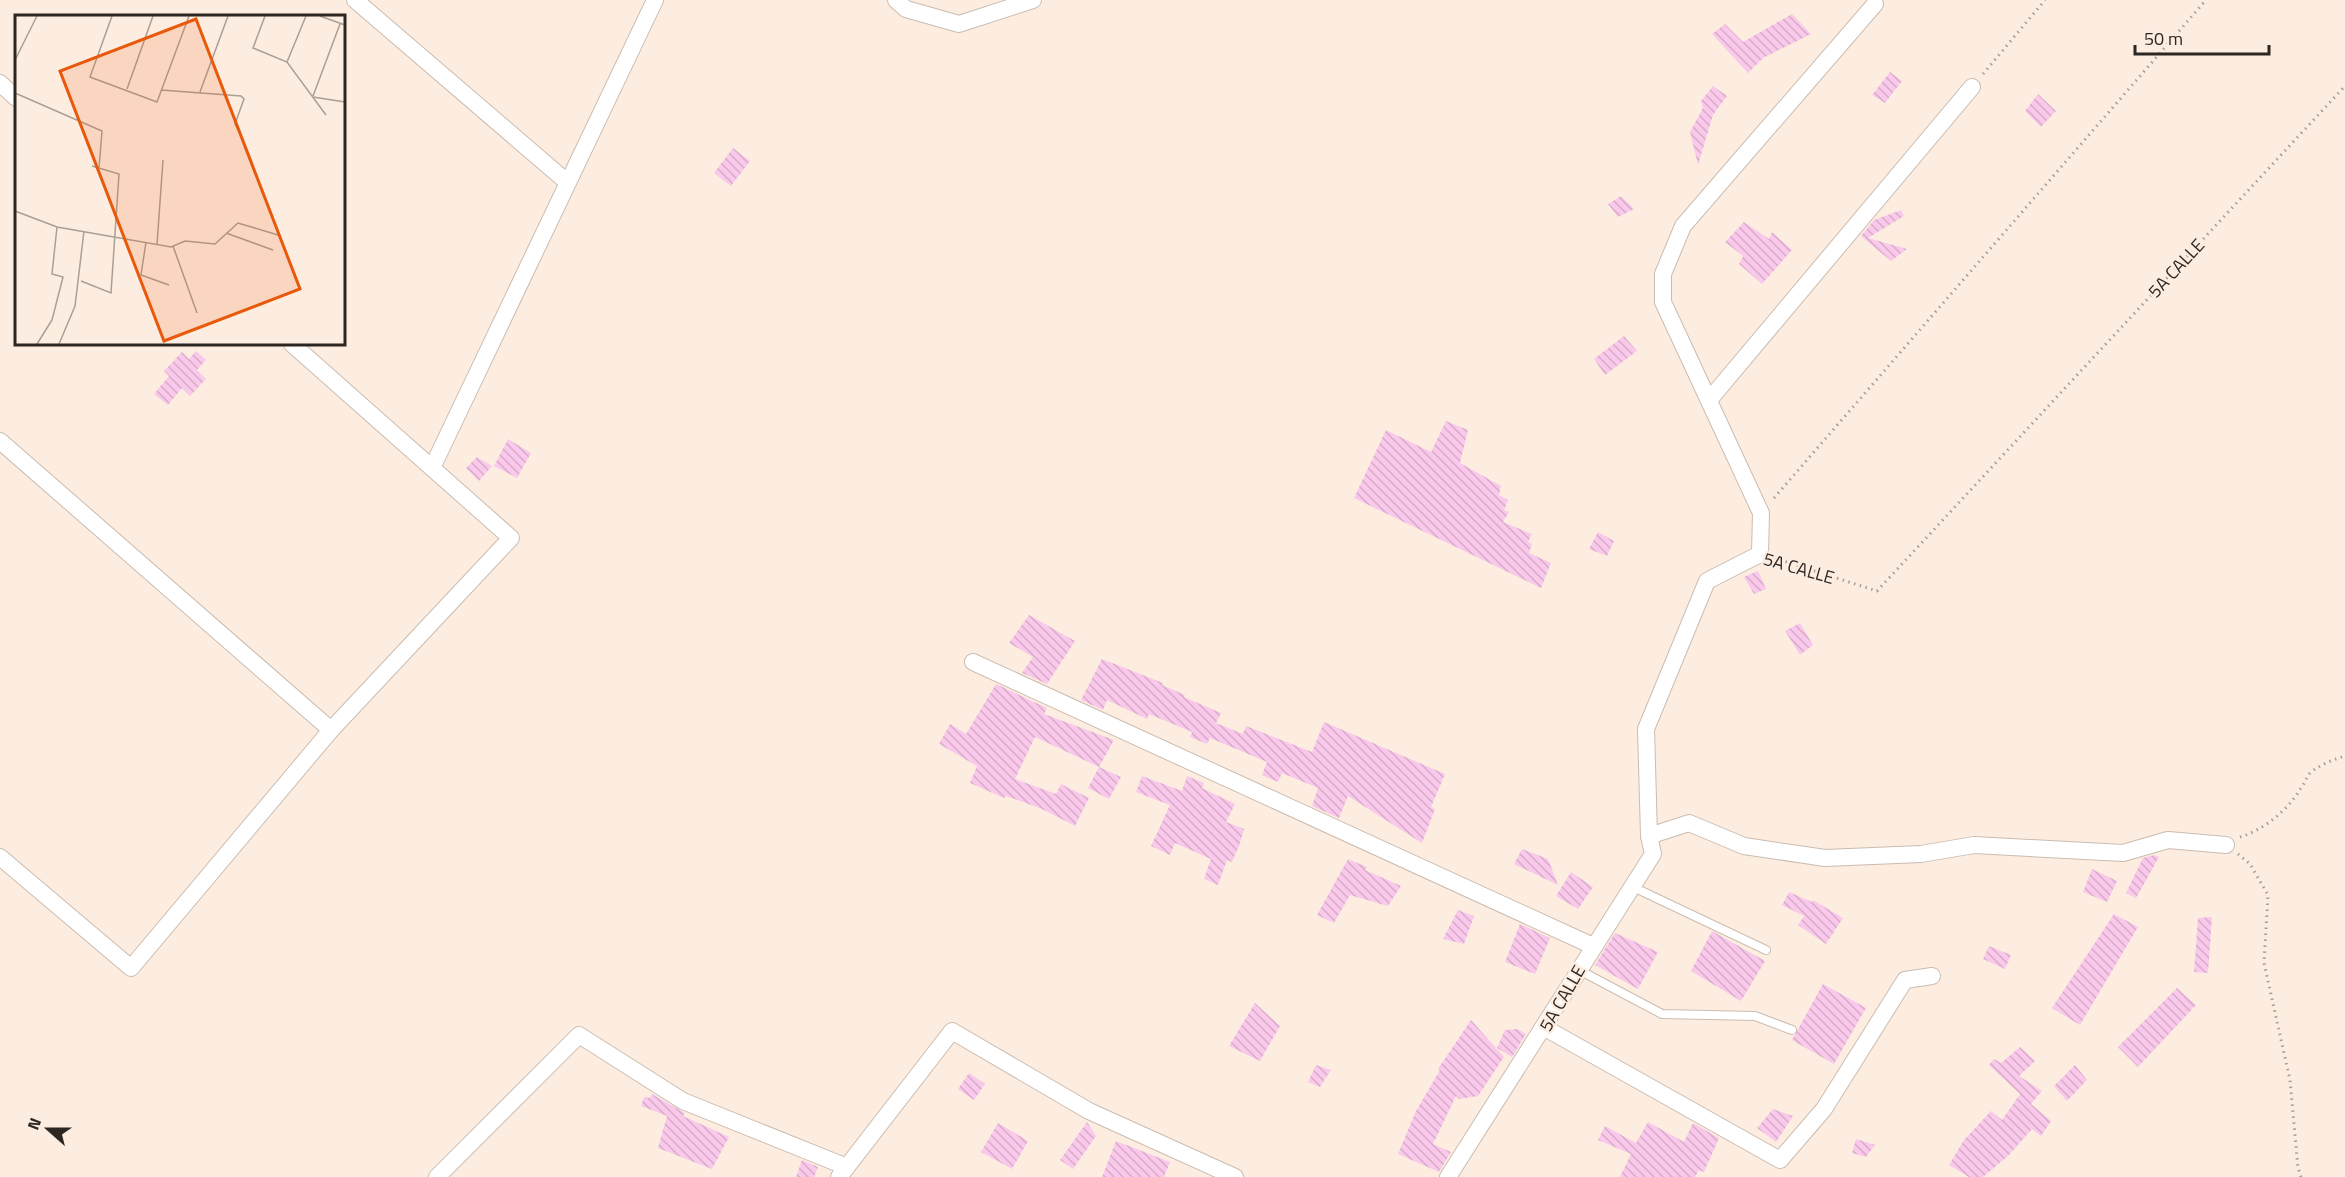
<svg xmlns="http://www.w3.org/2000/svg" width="2345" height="1177" viewBox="0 0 2345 1177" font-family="'Titillium Web',sans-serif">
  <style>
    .building { fill: url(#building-back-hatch) }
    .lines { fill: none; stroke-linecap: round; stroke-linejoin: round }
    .lane-casing { stroke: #cbbcb0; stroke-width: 10 }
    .street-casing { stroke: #cbbcb0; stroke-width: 18 }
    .path { stroke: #a99d95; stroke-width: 3; stroke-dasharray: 1.5 4.5; stroke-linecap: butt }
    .lane { stroke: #fff; stroke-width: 8 }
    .street { stroke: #fff; stroke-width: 16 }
    .labels { text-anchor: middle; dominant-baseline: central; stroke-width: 5; stroke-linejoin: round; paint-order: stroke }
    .street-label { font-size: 18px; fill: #2d2723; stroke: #fdede1 }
    .inset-road { fill: none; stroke: #aa9e95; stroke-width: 1.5 }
    .view { fill: #e8590c; fill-opacity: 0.15; stroke: #e8590c; stroke-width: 3 }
    .inset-edge { fill: none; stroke: #2d2723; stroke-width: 3 }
  </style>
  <defs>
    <pattern id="building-back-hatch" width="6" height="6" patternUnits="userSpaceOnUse" patternTransform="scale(1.5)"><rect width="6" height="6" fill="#f9c8ea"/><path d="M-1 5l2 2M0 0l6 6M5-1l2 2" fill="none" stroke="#d6acc8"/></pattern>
  </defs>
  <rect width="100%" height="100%" fill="#fdede1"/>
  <!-- building -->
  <g class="building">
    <path d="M 1792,14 L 1811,34 L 1763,58 L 1748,73 L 1712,34 L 1725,24 L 1743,42 Z"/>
    <path d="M 1890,72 L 1902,81 L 1885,103 L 1872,95 Z"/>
    <path d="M 1713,86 L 1727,96 L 1713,115 L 1698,165 L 1690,132 L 1703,108 L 1701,101 Z"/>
    <path d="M 2038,94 L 2056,111 L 2041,127 L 2025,111 Z"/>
    <path d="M 733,148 L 750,161 L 731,186 L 714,173 Z"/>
    <path d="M 1621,196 L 1634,209 L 1618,217 L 1608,204 Z"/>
    <path d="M 1901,210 L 1904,216 L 1868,238 L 1907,249 L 1891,261 L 1861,236 L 1874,220 Z"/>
    <path d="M 1744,222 L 1769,239 L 1772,232 L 1792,250 L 1762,284 L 1739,264 L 1743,256 L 1725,242 Z"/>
    <path d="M 1624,336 L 1637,351 L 1605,375 L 1594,359 Z"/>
    <path d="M 196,351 L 206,360 L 197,370 L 206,379 L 190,396 L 182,388 L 168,405 L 154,394 L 169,376 L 164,371 L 182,352 L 189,359 Z"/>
    <path d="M 1446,421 L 1468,430 L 1460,463 L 1501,486 L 1499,495 L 1508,500 L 1504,510 L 1509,512 L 1503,522 L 1532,534 L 1528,542 L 1532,544 L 1529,553 L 1551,563 L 1541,588 L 1354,498 L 1386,430 L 1431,452 Z"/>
    <path d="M 508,439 L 531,453 L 517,478 L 494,466 Z"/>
    <path d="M 477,457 L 492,466 L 479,481 L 466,468 Z"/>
    <path d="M 1598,532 L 1614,541 L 1607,556 L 1589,549 Z"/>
    <path d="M 1758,571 L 1766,589 L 1754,594 L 1744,577 Z"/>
    <path d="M 1029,615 L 1075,641 L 1047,684 L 1022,673 L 1033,657 L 1009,643 Z"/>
    <path d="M 1800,623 L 1813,645 L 1800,655 L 1785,631 Z"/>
    <path d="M 1102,659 L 1163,683 L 1162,685 L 1185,695 L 1184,697 L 1221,713 L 1216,723 L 1243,734 L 1246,726 L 1312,752 L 1324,722 L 1445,774 L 1431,807 L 1435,809 L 1422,843 L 1348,796 L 1339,818 L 1312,806 L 1318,788 L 1282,773 L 1278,782 L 1262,775 L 1267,762 L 1210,738 L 1207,744 L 1190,737 L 1192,732 L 1149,714 L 1147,719 L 1107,700 L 1103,710 L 1081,700 Z"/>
    <path d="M 996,684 L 1047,708 L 1044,714 L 1114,740 L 1099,767 L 1035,737 L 1015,779 L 1056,794 L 1061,784 L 1089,798 L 1075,826 L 1042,809 L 1006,796 L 1004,798 L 970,783 L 977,766 L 939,744 L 950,724 L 966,734 Z"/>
    <path d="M 1099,767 L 1121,777 L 1109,799 L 1088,788 Z"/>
    <path d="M 1142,776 L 1182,791 L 1187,776 L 1204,783 L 1202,788 L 1235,804 L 1226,822 L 1244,829 L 1239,846 L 1232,862 L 1227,860 L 1218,885 L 1204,879 L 1211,859 L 1175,843 L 1170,855 L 1151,846 L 1170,805 L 1136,792 Z"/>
    <path d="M 1522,849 L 1548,859 L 1558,885 L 1514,864 Z"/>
    <path d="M 2154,855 L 2159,857 L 2136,898 L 2126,893 L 2143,858 Z"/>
    <path d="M 1348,859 L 1367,867 L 1365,870 L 1401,886 L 1388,906 L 1350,895 L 1334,923 L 1317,915 Z"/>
    <path d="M 2092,869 L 2117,881 L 2107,902 L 2083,892 Z"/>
    <path d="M 1571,872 L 1593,887 L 1578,909 L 1556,896 Z"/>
    <path d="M 1789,892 L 1812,902 L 1813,900 L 1843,918 L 1826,944 L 1798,925 L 1804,916 L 1782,905 Z"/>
    <path d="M 1458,910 L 1474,916 L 1464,944 L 1443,939 Z"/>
    <path d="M 2114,914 L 2138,927 L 2080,1025 L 2052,1008 Z"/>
    <path d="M 2212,917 L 2208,973 L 2194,972 L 2198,918 Z"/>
    <path d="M 1520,924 L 1550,938 L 1535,974 L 1505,962 Z"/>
    <path d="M 1712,931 L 1765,961 L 1741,1001 L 1691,971 Z"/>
    <path d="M 1615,933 L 1658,952 L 1638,989 L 1595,965 Z"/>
    <path d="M 1989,946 L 2011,955 L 2005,969 L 1983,959 Z"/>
    <path d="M 1823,984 L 1866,1008 L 1834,1064 L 1792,1040 Z"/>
    <path d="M 2177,988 L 2196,1005 L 2138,1067 L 2118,1047 Z"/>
    <path d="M 1255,1003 L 1280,1026 L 1260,1061 L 1229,1046 Z"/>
    <path d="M 1471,1020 L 1504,1057 L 1478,1096 L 1459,1099 L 1456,1096 L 1433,1144 L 1451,1152 L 1439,1172 L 1398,1154 L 1416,1111 L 1440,1070 L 1438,1069 Z"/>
    <path d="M 1517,1029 L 1526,1034 L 1512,1057 L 1497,1048 L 1505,1030 Z"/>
    <path d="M 2020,1047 L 2035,1061 L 2019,1076 L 2042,1091 L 2031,1104 L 2051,1121 L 2041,1136 L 2032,1129 L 2009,1155 L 1983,1177 L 1969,1177 L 1949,1165 L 1964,1140 L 1991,1111 L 2002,1120 L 2020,1094 L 1989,1065 L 1994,1059 L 2001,1063 Z"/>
    <path d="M 1316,1065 L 1331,1070 L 1320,1087 L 1308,1082 Z"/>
    <path d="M 2075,1065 L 2087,1080 L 2067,1101 L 2054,1086 Z"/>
    <path d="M 969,1073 L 985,1084 L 974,1100 L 958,1089 Z"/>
    <path d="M 652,1094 L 685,1113 L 683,1116 L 729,1137 L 712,1169 L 658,1148 L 667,1116 L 641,1106 L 644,1097 L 650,1098 Z"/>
    <path d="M 1773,1109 L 1793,1116 L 1776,1142 L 1757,1128 Z"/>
    <path d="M 1087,1122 L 1096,1136 L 1073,1169 L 1060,1160 Z"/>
    <path d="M 1648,1122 L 1684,1142 L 1693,1123 L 1719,1138 L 1704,1172 L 1699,1170 L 1695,1177 L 1620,1177 L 1631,1154 L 1598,1140 L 1605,1126 L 1636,1143 Z"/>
    <path d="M 998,1123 L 1028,1141 L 1012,1169 L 981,1152 Z"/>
    <path d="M 1856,1139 L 1875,1145 L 1866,1157 L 1852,1153 Z"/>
    <path d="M 1116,1141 L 1170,1162 L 1164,1177 L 1102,1177 Z"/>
    <path d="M 802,1160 L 818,1167 L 814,1177 L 796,1177 Z"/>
  </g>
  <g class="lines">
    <!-- lane casing -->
    <g class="lane-casing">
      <g id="lane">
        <path d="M 1633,887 L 1766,950"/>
        <path d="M 1579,970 L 1662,1014 L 1755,1016 L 1792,1030"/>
      </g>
    </g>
    <!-- street casing -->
    <g class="street-casing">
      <g id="street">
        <path d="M 355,0 L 567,182"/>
        <path d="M 896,0 L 906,9 L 959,24 L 1033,0"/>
        <path d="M 0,83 L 16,98"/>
        <path d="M 1710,399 L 1972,87"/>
        <path d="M 0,441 L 331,730"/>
        <path d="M 432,468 L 655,0"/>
        <path d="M 973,662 L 1593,946"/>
        <path d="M 1649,836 L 1689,823 L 1744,846 L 1825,858 L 1921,854 L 1974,845 L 2123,853 L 2168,840 L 2226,845"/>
        <path d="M 0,857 L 131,968 L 331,730 L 511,538 L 292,344"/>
        <path d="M 1545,1028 L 1780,1160 L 1824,1109 L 1905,980 L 1932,976"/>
        <path d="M 437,1177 L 579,1035 L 683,1101 L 847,1167"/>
        <path d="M 839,1177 L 952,1031 L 1089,1111 L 1235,1177"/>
        <path d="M 1448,1177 L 1653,854 L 1649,836 L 1646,729 L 1707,581 L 1760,554 L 1761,513 L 1663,302 L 1663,274 L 1683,226 L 1875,4"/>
      </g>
    </g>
    <!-- path -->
    <g class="path">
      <path d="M 1983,74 L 2045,0"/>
      <path d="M 1774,498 L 2206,0"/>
      <path d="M 1774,558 L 1877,591 L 2345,86"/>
      <path d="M 2240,837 C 2264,830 2288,810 2301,788 C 2305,783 2306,777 2311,772 C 2322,764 2332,760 2345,756"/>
      <path d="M 2238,854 L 2250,864 L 2268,895 L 2264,963 L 2290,1080 L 2298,1168 L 2301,1177"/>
    </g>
    <!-- lane -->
    <use href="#lane" class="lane"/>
    <!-- street -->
    <use href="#street" class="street"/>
  </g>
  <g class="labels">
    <!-- street labels -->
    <g class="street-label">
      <text transform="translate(2176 268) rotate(-47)">5A CALLE</text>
      <text transform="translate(1799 568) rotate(16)">5A CALLE</text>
      <text transform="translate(1562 998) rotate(-60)">5A CALLE</text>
    </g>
  </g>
  <!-- overview -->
  <g transform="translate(15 15)">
    <rect width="330" height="330" fill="#fdede1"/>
    <path class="inset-road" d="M 97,1 L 75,62 L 142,87 L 174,1M 250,1 L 238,33 L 272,47 L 311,100M 305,1 L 330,10M 0,45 L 22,1M 272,47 L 291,1M 112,74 L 138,1M 146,75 L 226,81 L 229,84 L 220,109 L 227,123M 185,77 L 213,1M 0,78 L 87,116 L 84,153M 298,81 L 325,9M 298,82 L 330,87M 0,196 L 42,212 L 156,232 L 170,226 L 200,229 L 223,208 L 263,220M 211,218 L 258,235M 131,227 L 126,260 L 154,270M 142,229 L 148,145M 158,231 L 182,298M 66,266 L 96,278 L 104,159 L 77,151M 22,329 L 37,305 L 48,262 L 37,259 L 42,212M 44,329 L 60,291 L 69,216"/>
    <path class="view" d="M 181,4 L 285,274 L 149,326 L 45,56 Z"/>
    <rect width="330" height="330" class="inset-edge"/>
  </g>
  <!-- north arrow -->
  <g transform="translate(48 1129) rotate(291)" stroke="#fdede1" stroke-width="4.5" paint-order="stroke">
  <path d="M0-4.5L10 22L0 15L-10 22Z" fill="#2d2723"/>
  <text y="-9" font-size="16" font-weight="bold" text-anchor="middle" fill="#2d2723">N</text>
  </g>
  <!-- scale -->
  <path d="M2135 45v9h134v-9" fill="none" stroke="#2d2723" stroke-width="3"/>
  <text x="2144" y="45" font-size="18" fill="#2d2723" stroke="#fdede1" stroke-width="4.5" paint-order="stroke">50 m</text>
</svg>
